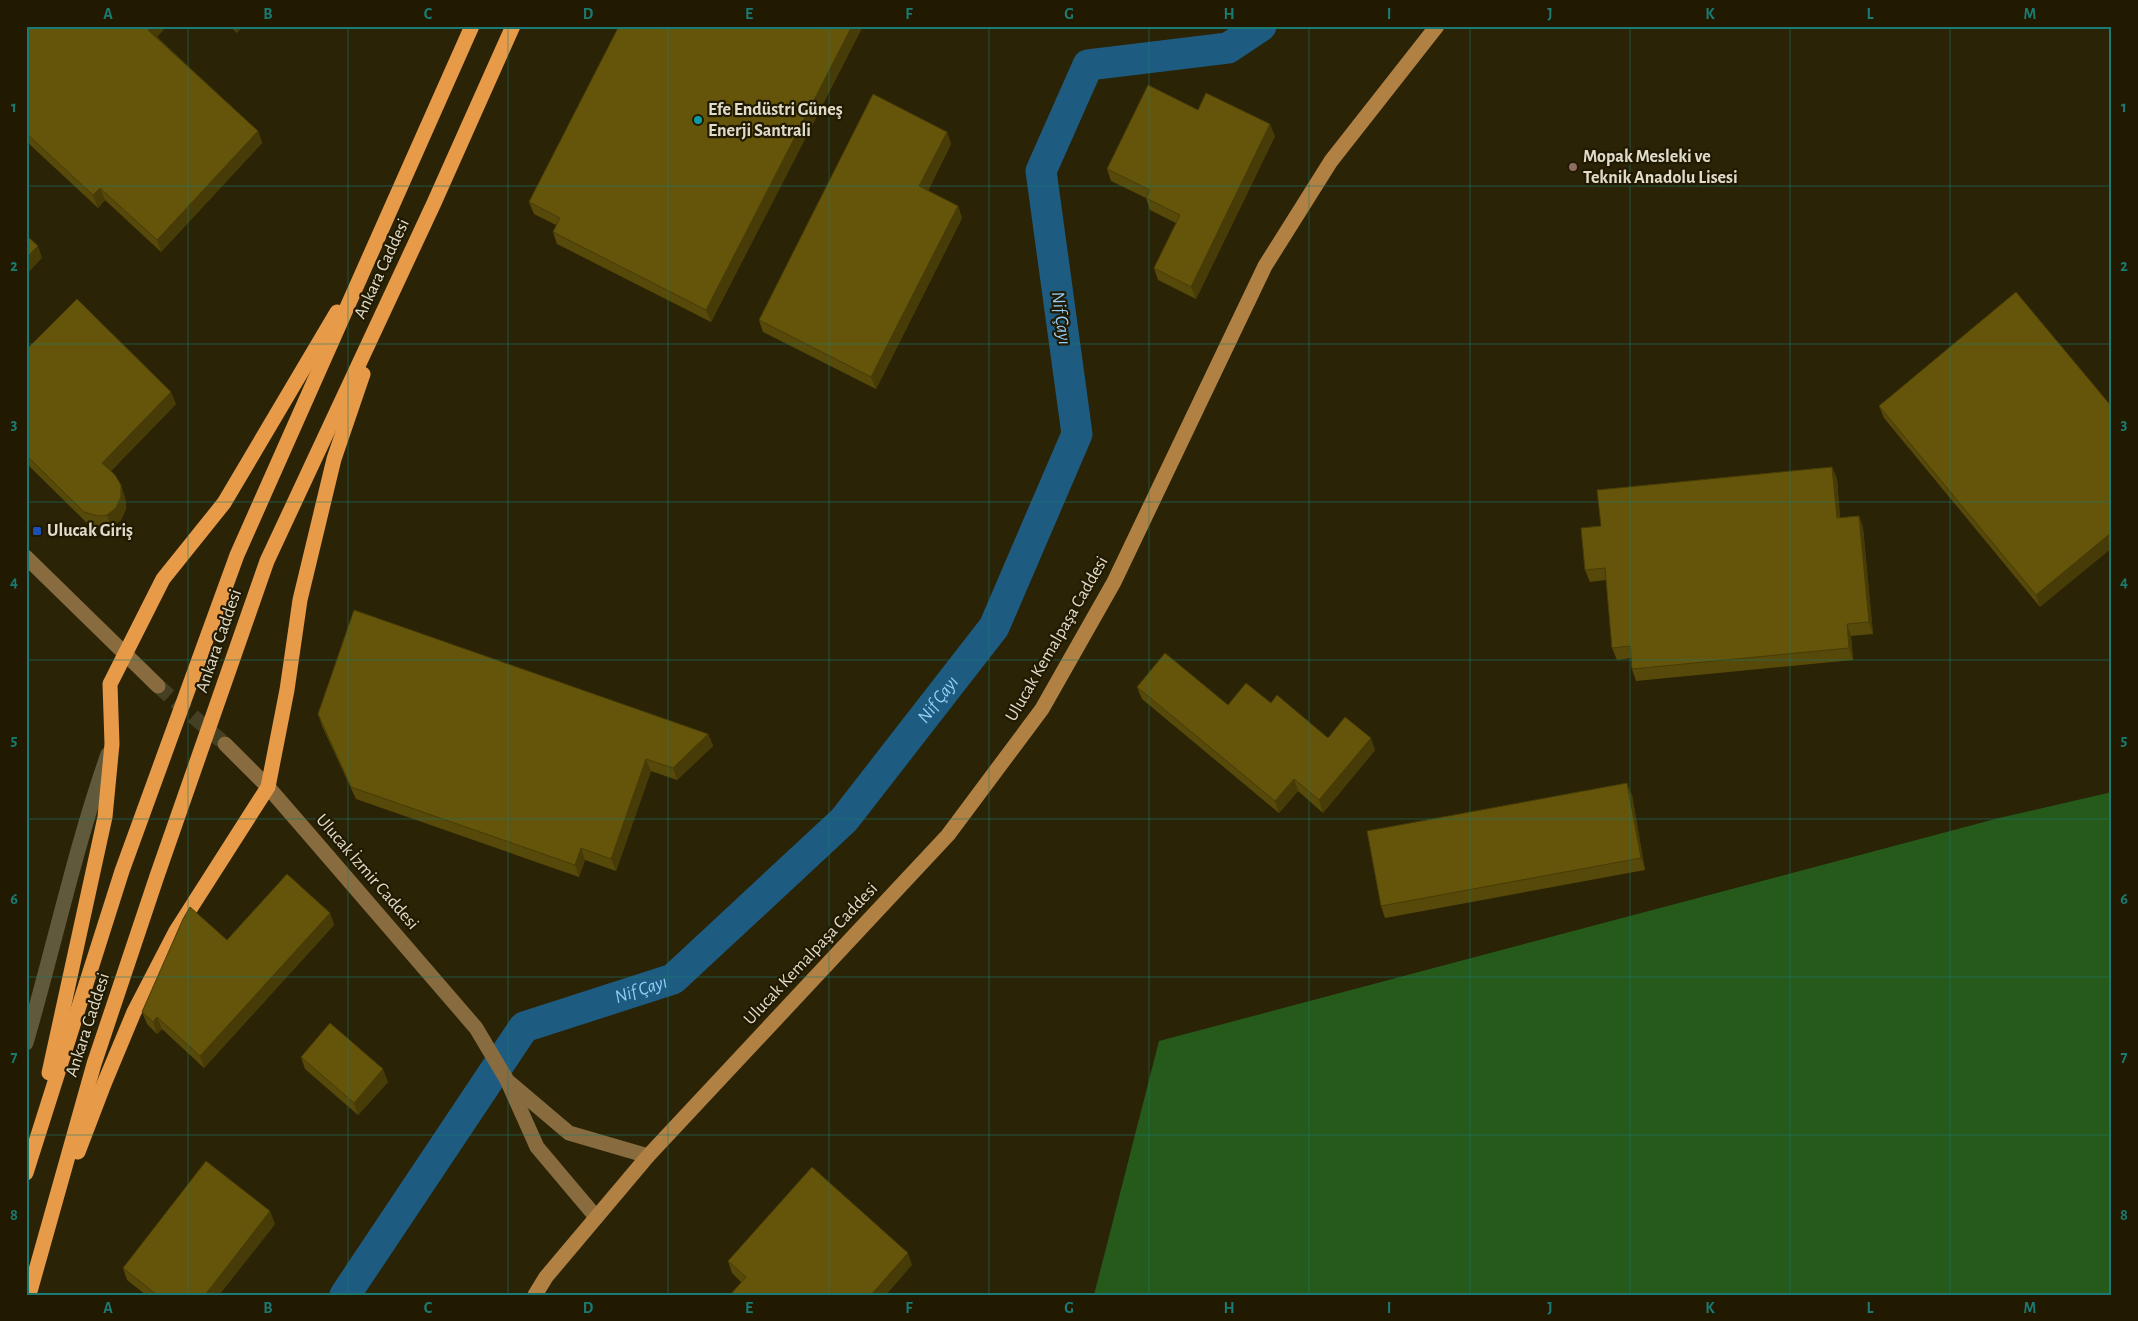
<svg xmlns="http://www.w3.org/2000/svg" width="2138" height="1321" viewBox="0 0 2138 1321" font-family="'Alegreya Sans',sans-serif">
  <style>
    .forest { fill: #255a1b }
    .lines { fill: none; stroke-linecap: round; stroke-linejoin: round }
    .river { stroke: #1d5b81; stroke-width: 31 }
    .secondary-tunnel { stroke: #453f24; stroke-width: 15; stroke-dasharray: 15 8; stroke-linecap: butt }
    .street { stroke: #60593b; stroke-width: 15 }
    .secondary { stroke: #886c3f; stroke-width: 15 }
    .primary { stroke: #b18043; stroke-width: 15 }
    .highway { stroke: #e79a48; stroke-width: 15 }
    .wall { fill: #574909 }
    .shaded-wall { fill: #473c07 }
    .building { fill: #65550a; stroke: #473c07 }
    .grid { fill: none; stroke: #197b73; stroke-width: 1; stroke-opacity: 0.55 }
    .culture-dot { fill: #0f9aa8; stroke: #211a00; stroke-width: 2 }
    .education-dot { fill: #8d6e63; stroke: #211a00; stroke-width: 2 }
    .transit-dot { fill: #1a4fb4; stroke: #211a00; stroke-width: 2 }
    .labels { text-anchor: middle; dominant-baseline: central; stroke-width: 4.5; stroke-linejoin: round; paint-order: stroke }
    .poi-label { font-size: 18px; font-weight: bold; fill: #e0dccb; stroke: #211a00; text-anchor: start }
    .street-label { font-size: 18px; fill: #e0dccb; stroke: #211a00 }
    .water-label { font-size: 19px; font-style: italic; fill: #94cef8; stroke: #211a00 }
    .neatline { fill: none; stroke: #197b73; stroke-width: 2 }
    .grid-label { font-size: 16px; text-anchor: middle; font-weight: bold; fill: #197b73 }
  </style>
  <rect width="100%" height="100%" fill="#2a2306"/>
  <!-- forest -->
  <path class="forest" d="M 2112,792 L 2112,1295 L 1094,1295 L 1159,1041 L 1999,818 Z"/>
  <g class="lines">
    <!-- river -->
    <path class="river" id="s1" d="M 345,1295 L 524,1027 L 673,979 L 844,820 L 994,627 L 1077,434 L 1041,171 L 1088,65 L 1228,48 L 1261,26"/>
    <!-- secondary-tunnel -->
    <path class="secondary-tunnel" d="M 158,686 L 225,744"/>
    <!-- street -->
    <path class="street" d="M 26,1043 C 54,947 75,848 108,754"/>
    <!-- secondary -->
    <g class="secondary">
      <path d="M 26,557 L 158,686"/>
      <path d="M 225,744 L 268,787 L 307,832 L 476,1028 L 507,1080 L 537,1147 L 596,1217"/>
      <path d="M 510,1083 L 569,1133 L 648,1156"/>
    </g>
    <!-- primary -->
    <path class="primary" d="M 535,1295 L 546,1277 L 648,1156 L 948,835 L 1042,709 L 1114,582 L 1265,266 L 1331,161 L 1437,26"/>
    <!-- highway -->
    <g class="highway">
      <path d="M 49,1073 L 105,817 L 112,744 L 110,684 L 163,579 L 224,503 L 337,312"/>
      <path d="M 78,1152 L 104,1084 L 134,1012 L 176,931 L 268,787 L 287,690 L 300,600 L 334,459 L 363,374"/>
      <path d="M 26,1173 L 122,871 L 237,555 L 472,26"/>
      <path d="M 29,1295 L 94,1064 L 157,876 L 267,561 L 434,203 L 513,26"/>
    </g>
  </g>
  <!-- wall -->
  <g class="wall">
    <path d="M 26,26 L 157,37 L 258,131 L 262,143 L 161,252 L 105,200 L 98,208 L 26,141 Z"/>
    <path d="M 230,26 L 242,26 L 237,33 Z"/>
    <path d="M 619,26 L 863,26 L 711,322 L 557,244 L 553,232 L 556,225 L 534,214 L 529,202 Z"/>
    <path d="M 1198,110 L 1275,136 L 1196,299 L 1158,280 L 1154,268 L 1176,223 L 1150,210 L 1146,198 L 1111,181 L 1107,169 Z"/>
    <path d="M 947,132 L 951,144 L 928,191 L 958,206 L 962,218 L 876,389 L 763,332 L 759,320 Z"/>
    <path d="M 2016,292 L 2040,607 L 1884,418 L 1879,406 Z"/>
    <path d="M 26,350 L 176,404 L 111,471 L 125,497 L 126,509 L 121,520 L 111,527 L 103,528 L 88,524 L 26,463 Z"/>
    <path d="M 1832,467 L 1837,479 L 1840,518 L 1859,516 L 1863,528 L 1873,634 L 1851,636 L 1853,660 L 1636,681 L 1632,669 L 1631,658 L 1617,660 L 1612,648 L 1606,580 L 1590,582 L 1585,570 Z"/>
    <path d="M 1137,687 L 1228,705 L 1271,703 L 1328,738 L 1375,750 L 1323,813 L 1298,791 L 1279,813 L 1142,699 Z"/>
    <path d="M 318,714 L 708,734 L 713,746 L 677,780 L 651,771 L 616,871 L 585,860 L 579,877 L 356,799 L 322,726 Z"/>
    <path d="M 1632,795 L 1645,870 L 1385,918 L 1381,906 Z"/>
    <path d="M 330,913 L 334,925 L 204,1068 L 162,1029 L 157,1034 L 147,1024 L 142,1012 L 227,940 Z"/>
    <path d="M 301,1057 L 388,1082 L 358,1115 L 305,1069 Z"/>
    <path d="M 275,1224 L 219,1295 L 146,1295 L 127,1280 L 123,1268 Z"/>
    <path d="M 728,1261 L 912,1265 L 741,1282 L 732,1273 Z"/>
  </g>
  <!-- shaded-wall -->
  <g class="shaded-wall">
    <path d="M 152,26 L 167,26 L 153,42 L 148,30 Z"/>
    <path d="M 234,26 L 242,26 L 237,33 Z"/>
    <path d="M 852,26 L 863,26 L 711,322 L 706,310 Z"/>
    <path d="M 1270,124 L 1275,136 L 1196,299 L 1191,287 Z"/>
    <path d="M 258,131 L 262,143 L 161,252 L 157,240 Z"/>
    <path d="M 947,132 L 951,144 L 924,198 L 919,186 Z"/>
    <path d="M 100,188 L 105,200 L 98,208 L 93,195 Z"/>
    <path d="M 958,206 L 962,218 L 876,389 L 871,377 Z"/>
    <path d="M 38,246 L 42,258 L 26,275 L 26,258 Z"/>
    <path d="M 171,392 L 176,404 L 107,475 L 102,463 Z"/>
    <path d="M 1832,467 L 1837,479 L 1841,530 L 1837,518 Z"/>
    <path d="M 121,485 L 125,497 L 126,509 L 121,520 L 111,527 L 107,515 Z"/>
    <path d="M 1859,516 L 1863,528 L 1873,634 L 1869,622 Z"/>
    <path d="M 2112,532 L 2112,548 L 2040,607 L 2036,595 Z"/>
    <path d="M 1847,624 L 1851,636 L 1853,660 L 1849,648 Z"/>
    <path d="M 708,734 L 713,746 L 677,780 L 673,768 Z"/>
    <path d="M 1371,738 L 1375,750 L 1323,813 L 1319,800 Z"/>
    <path d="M 646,759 L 651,771 L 616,871 L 611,859 Z"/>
    <path d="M 1294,779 L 1298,791 L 1279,813 L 1275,801 Z"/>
    <path d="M 1627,783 L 1632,795 L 1645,870 L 1641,858 Z"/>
    <path d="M 581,848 L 585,860 L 579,877 L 575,865 Z"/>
    <path d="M 330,913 L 334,925 L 204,1068 L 200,1056 Z"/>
    <path d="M 157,1017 L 162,1029 L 157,1034 L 153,1022 Z"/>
    <path d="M 383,1069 L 388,1082 L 358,1115 L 354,1103 Z"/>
    <path d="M 270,1211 L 275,1224 L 219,1295 L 205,1295 Z"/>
    <path d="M 908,1253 L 912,1265 L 886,1295 L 871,1295 Z"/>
  </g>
  <!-- building -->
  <g class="building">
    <path d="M 26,26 L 152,26 L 148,30 L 258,131 L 157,240 L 100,188 L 93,195 L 26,133 Z"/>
    <path d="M 619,26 L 852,26 L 706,310 L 553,232 L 560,218 L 529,202 Z"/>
    <path d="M 1148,85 L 1198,110 L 1206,93 L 1270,124 L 1191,287 L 1154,268 L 1180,215 L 1146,198 L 1150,190 L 1107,169 Z"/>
    <path d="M 873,94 L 947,132 L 919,186 L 958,206 L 871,377 L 759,320 Z"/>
    <path d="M 26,235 L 38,246 L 26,258 Z"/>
    <path d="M 2016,292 L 2112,407 L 2112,532 L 2036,595 L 1879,406 Z"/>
    <path d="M 77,299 L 171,392 L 102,463 L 115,475 L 121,485 L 121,497 L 116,508 L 107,515 L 99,516 L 84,512 L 26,455 L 26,350 Z"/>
    <path d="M 1832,467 L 1837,518 L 1859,516 L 1869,622 L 1847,624 L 1849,648 L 1632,669 L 1630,646 L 1612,648 L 1605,568 L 1585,570 L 1581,528 L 1601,526 L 1597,490 Z"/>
    <path d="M 354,610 L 708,734 L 673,768 L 646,759 L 611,859 L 581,848 L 575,865 L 351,787 L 318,714 Z"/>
    <path d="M 1165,653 L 1228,705 L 1246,683 L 1271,703 L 1277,695 L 1328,738 L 1345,717 L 1371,738 L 1319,800 L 1294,779 L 1275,801 L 1137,687 Z"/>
    <path d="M 1627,783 L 1641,858 L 1381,906 L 1367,831 Z"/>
    <path d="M 287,874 L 330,913 L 200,1056 L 157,1017 L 153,1022 L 142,1012 L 183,919 L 190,907 L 227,940 Z"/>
    <path d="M 330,1023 L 383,1069 L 354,1103 L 301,1057 Z"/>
    <path d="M 206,1161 L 270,1211 L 205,1295 L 157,1295 L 123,1268 Z"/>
    <path d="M 812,1167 L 908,1253 L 871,1295 L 730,1295 L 746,1277 L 728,1261 Z"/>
  </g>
  <!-- grid -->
  <path class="grid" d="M 188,26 L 188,1295M 348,26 L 348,1295M 508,26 L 508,1295M 668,26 L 668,1295M 829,26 L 829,1295M 989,26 L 989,1295M 1149,26 L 1149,1295M 1309,26 L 1309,1295M 1470,26 L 1470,1295M 1630,26 L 1630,1295M 1790,26 L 1790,1295M 1950,26 L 1950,1295M 26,186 L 2112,186M 26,344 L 2112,344M 26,502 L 2112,502M 26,660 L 2112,660M 26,819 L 2112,819M 26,977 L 2112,977M 26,1135 L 2112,1135"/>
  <!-- markers -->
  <circle class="culture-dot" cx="698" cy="120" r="5"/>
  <circle class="education-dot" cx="1573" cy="167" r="5"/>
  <rect class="transit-dot" x="32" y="526" width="10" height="10" rx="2.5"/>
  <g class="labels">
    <!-- poi labels -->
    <g class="poi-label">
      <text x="708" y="110">Efe Endüstri Güneş<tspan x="708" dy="21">Enerji Santrali</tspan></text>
      <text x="1583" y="157">Mopak Mesleki ve<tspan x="1583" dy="21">Teknik Anadolu Lisesi</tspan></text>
      <text x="47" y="531">Ulucak Giriş</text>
    </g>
    <!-- street labels -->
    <g class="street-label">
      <text transform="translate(382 269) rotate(-65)">Ankara Caddesi</text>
      <text transform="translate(1057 639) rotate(-60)">Ulucak Kemalpaşa Caddesi</text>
      <text transform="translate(219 641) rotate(-71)">Ankara Caddesi</text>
      <text transform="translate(367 872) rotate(49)">Ulucak İzmir Caddesi</text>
      <text transform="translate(811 954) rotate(-47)">Ulucak Kemalpaşa Caddesi</text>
      <text transform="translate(88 1025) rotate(-72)">Ankara Caddesi</text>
    </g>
    <!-- water labels -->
    <g class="water-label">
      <text transform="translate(1061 318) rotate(82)">Nif Çayı</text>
      <text stroke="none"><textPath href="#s1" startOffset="865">Nif Çayı</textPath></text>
      <text stroke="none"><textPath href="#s1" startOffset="445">Nif Çayı</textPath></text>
    </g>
  </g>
  <!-- border -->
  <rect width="2138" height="1321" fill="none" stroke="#211a00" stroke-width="55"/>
  <rect x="28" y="28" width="2082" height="1266" class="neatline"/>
  <g class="grid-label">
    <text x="108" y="19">A</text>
    <text x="268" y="19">B</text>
    <text x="428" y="19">C</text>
    <text x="588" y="19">D</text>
    <text x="749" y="19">E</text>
    <text x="909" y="19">F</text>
    <text x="1069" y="19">G</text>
    <text x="1229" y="19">H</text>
    <text x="1389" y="19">I</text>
    <text x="1550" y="19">J</text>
    <text x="1710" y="19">K</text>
    <text x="1870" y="19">L</text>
    <text x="2030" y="19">M</text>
    <text x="14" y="112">1</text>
    <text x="2124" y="112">1</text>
    <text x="14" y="271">2</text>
    <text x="2124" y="271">2</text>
    <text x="14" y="429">3</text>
    <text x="2124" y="429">3</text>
    <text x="14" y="587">4</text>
    <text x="2124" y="587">4</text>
    <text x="14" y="745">5</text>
    <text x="2124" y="745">5</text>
    <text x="14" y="904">6</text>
    <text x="2124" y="904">6</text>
    <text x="14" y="1062">7</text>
    <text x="2124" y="1062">7</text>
    <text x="14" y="1220">8</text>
    <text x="2124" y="1220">8</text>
    <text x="108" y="1313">A</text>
    <text x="268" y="1313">B</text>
    <text x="428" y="1313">C</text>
    <text x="588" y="1313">D</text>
    <text x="749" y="1313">E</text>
    <text x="909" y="1313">F</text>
    <text x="1069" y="1313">G</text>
    <text x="1229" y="1313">H</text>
    <text x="1389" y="1313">I</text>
    <text x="1550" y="1313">J</text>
    <text x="1710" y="1313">K</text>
    <text x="1870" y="1313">L</text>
    <text x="2030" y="1313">M</text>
  </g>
</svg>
